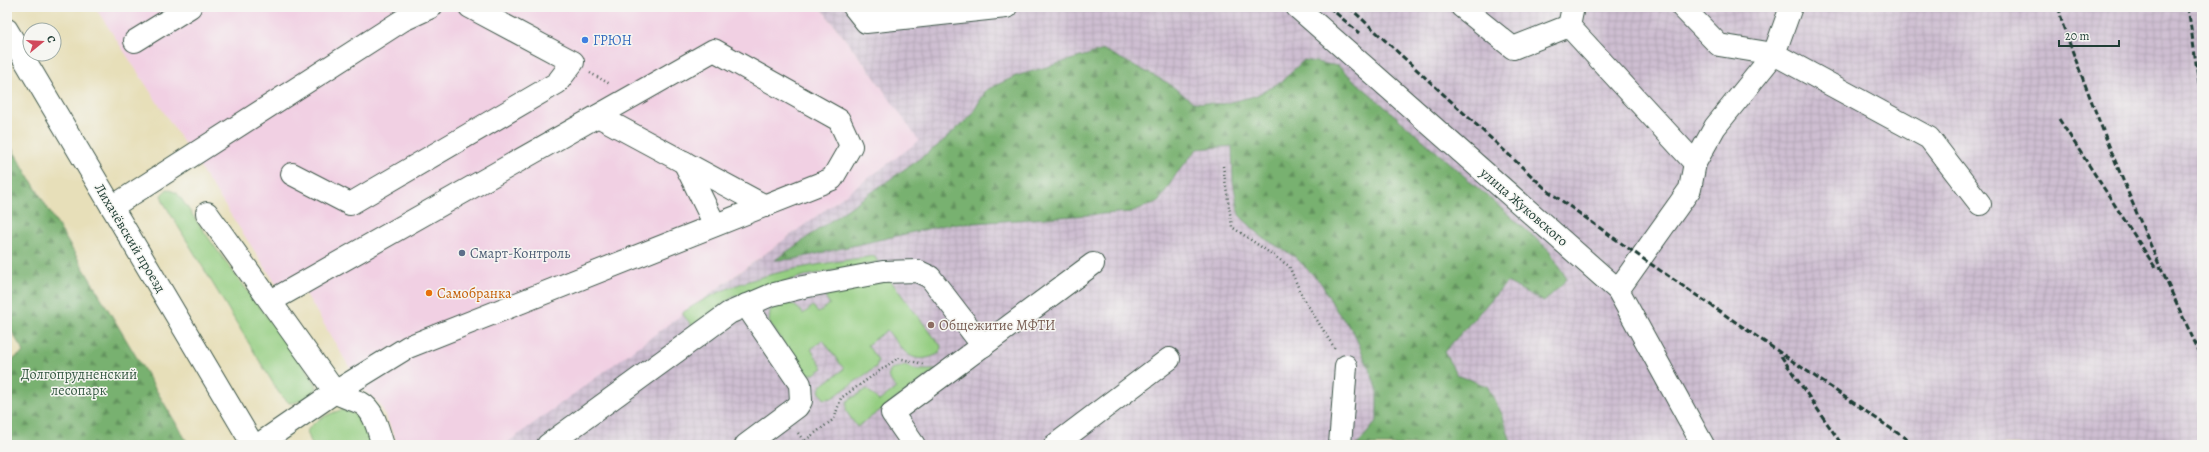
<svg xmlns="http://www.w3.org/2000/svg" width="2209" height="452" viewBox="0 0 2209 452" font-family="Alegreya,serif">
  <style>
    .built { fill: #f1d0e3 }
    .industrial { fill: url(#industrial-grid) }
    .grass { fill: #95ce82; stroke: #5a865b }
    .forest { fill: url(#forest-firs); stroke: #4c7752 }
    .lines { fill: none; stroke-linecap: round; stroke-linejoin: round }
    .minor-casing { stroke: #3d5548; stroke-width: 24 }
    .major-casing { stroke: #3d5548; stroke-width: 24 }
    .path { stroke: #3d5548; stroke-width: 2.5; stroke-dasharray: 1 3; stroke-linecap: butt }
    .minor { stroke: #fff; stroke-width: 22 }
    .major { stroke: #fff; stroke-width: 22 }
    .rail { stroke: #1f3d34; stroke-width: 3; stroke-dasharray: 6 3; stroke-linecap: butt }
    .shop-dot { fill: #3f7fe0; stroke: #f6f6f2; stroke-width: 1.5 }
    .service-dot { fill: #5c6f8a; stroke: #f6f6f2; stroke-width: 1.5 }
    .food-dot { fill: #e8710a; stroke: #f6f6f2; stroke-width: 1.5 }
    .education-dot { fill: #8d6e63; stroke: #f6f6f2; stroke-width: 1.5 }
    .labels { text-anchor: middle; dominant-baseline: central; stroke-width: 3; stroke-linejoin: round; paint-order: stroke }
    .shop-label { font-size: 14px; fill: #366cbe; stroke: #f6f6f2; text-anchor: start }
    .street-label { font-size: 14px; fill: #1f3d34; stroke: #f6f6f2 }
    .service-label { font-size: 14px; fill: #4e5e75; stroke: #f6f6f2; text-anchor: start }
    .food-label { font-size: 14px; fill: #c56008; stroke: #f6f6f2; text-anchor: start }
    .education-label { font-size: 14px; fill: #785e54; stroke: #f6f6f2; text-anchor: start }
    .park-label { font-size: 14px; fill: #375a44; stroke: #f6f6f2 }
  </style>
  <defs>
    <pattern id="industrial-grid" width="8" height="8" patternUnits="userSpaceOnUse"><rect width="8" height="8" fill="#cebed1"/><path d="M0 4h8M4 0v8" fill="none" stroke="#b0a4b4"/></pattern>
    <pattern id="forest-firs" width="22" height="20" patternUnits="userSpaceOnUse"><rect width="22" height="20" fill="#78b170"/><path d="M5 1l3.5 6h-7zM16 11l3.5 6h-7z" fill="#62915d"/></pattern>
  </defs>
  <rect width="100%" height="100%" fill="#f6f6f2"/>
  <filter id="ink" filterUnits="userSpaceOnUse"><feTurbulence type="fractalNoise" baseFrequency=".025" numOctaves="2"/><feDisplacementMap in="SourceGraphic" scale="8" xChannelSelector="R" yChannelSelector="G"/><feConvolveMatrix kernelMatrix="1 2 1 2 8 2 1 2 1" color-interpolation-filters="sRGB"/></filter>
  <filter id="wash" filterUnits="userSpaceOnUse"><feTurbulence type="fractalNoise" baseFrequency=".012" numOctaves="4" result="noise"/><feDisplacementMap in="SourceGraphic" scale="16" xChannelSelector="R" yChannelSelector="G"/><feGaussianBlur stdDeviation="0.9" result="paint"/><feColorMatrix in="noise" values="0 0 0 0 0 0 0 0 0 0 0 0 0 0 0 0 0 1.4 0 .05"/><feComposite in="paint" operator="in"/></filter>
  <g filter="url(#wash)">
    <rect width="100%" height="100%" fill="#e7dfb9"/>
    <!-- built -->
    <path class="built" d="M 95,7 L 680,7 L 688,12 L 692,7 L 820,7 L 870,71 L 920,141 L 703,299 L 814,445 L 398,445 L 380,404 L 363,390 L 300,284 L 278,287 Z"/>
    <!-- industrial -->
    <path class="industrial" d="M 820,7 L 2202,7 L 2202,445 L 504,445 L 919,141 L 870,71 Z"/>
    <!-- grass -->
    <g class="grass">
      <path d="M 167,189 L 177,193 L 220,254 L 307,370 L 317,386 C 316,396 298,403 289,403 L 279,393 L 164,203 L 161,195 Z"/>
      <path d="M 874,256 L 878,262 L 804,276 L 733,297 L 692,326 L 682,313 C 739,274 808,266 874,256 Z"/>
      <path d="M 890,280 L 940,345 L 941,345 L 940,353 C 911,368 903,350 887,330 L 867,345 L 878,360 L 876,367 L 832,398 L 824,399 L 819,391 L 821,386 L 844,369 L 823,340 L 811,349 L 823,368 L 814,374 L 805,374 L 769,322 L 770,311 C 780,297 793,301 803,314 L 813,306 L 818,313 L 830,304 L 825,297 L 826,292 Z"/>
      <path d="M 905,366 L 917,370 L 936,370 L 857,427 L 846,411 L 847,401 L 867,389 L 879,401 L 896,388 L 888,377 L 891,369 Z"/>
      <path d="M 341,410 C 362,412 365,428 372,445 L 312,445 L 307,431 C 315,419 329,414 341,410 Z"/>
    </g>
    <!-- forest -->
    <g class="forest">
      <path d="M 1104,50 L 1168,83 L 1193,102 L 1223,104 L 1255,96 L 1281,82 L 1304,60 L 1338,66 L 1549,250 L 1567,279 L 1544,302 L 1507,282 L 1444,352 L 1457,375 L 1487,386 L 1502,414 L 1512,445 L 1357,445 L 1377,421 L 1377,388 L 1354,333 L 1336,310 L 1321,283 L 1295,257 L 1262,237 L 1239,215 L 1233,181 L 1232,146 L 1197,149 L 1177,173 L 1159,201 L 1131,212 L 945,225 L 794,259 L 775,260 L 936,147 L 971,116 L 986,90 L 1016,76 Z"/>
      <path d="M 7,140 L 189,445 L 7,445 L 7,363 L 24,352 L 7,324 Z"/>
    </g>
  </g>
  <g filter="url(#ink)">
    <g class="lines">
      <!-- minor casing -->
      <g class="minor-casing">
        <g id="minor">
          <path d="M 854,7 L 866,22 L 1006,7"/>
          <path d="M 1297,7 L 1618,290 L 1703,445"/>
          <path d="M 1462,7 L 1513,48 L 1569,26"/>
          <path d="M 1573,7 L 1569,26 L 1695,163"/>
          <path d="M 1791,7 L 1774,54 L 1929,138 L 1980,204"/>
          <path d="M 135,41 L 190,7"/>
          <path d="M 598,116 L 765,206"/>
          <path d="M 684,162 L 715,225"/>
          <path d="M 292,174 L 350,204 L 557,83 L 573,62 L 470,7"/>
          <path d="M 112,207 L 403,20 L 431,7"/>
          <path d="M 207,213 L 335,392 C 343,397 352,399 361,403 C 375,411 378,431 383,445"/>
          <path d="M 1618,290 L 1690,189 L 1695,163 L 1715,127 L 1774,54 L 1719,45 L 1682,7"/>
          <path d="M 258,445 L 335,392 L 408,347 L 832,179 L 851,146 L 839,120 L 714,50 L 271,301"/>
          <path d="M 548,445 L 729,313 L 771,295 L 803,287 L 883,272 L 917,271 L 930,277 L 983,346"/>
          <path d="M 746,445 L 797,407 L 801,401 L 800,384 L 746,305"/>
          <path d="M 914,445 L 892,413 L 1093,264"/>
          <path d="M 1055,445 L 1169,359"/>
          <path d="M 1340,445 L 1346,366"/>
        </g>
      </g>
      <!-- major casing -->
      <g class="major-casing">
        <path id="major" d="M 7,30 L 253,445"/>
      </g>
      <!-- path -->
      <g class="path">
        <path d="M 590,73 L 610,84"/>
        <path d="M 1223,166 L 1232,227 L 1289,266 L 1302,296 L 1335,349"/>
        <path d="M 798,433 L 804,441"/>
        <path d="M 799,445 L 834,419 L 841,398 L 898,358 L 923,364"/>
      </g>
      <!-- minor -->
      <use href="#minor" class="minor"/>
      <!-- major -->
      <use href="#major" class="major"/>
      <!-- rail -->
      <g class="rail">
        <path d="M 1329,7 L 1359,33"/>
        <path d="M 1349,7 L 1548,191 L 1642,258 L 1915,445"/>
        <path d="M 2059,7 L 2062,23 C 2104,137 2149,248 2202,357"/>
        <path d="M 2188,7 L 2202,105"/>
        <path d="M 2059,119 L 2155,267"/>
        <path d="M 1781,356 L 1842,445"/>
      </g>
    </g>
  </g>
  <!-- markers -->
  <circle class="shop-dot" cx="585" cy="40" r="4"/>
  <circle class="service-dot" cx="462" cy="253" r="4"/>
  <circle class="food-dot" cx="429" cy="293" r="4"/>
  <circle class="education-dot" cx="931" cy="325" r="4"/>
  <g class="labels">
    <!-- shop labels -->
    <g class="shop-label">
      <text x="593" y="40">ГРЮН</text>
    </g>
    <!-- street labels -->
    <g class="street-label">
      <text transform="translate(1524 207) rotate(41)">улица Жуковского</text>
      <text transform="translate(130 238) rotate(59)">Лихачёвский проезд</text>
    </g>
    <!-- service labels -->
    <g class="service-label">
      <text x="470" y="253">Смарт-Контроль</text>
    </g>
    <!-- food labels -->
    <g class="food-label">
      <text x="437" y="293">Самобранка</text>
    </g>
    <!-- education labels -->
    <g class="education-label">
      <text x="939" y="325">Общежитие МФТИ</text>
    </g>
    <!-- park labels -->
    <g class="park-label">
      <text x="79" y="374">Долгопрудненский<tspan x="79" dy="16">лесопарк</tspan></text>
    </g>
  </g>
  <!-- margin -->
  <rect width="2209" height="452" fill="none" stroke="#f6f6f2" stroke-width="24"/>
  <!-- north arrow -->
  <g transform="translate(42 42) rotate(72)"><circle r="19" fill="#f6f6f2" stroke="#a0aca6"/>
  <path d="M0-3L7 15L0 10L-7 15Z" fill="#d1495b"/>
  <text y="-6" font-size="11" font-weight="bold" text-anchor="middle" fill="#1f3d34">С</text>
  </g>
  <!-- scale -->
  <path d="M2059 40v6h60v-6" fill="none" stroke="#1f3d34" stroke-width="2"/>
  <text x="2065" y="40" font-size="12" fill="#1f3d34" stroke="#f6f6f2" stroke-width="3" paint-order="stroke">20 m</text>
</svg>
